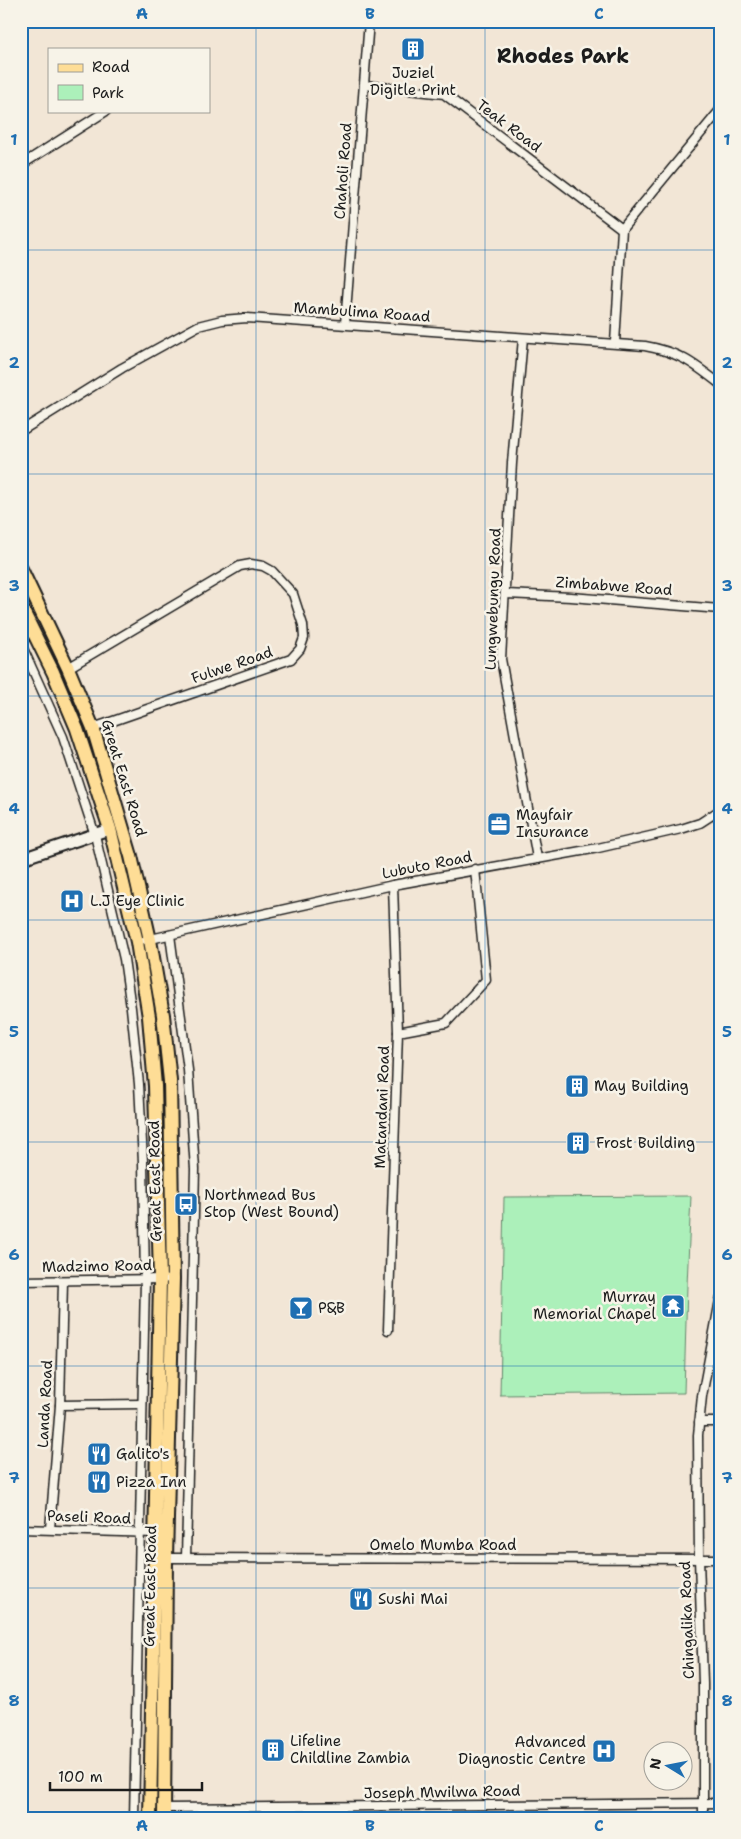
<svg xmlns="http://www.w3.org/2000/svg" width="741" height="1839" viewBox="0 0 741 1839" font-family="'Shantell Sans',sans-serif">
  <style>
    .green { fill: #acf0ba; stroke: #64866b }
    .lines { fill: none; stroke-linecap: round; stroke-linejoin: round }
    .minor-casing { stroke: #1c1c1c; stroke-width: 11 }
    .tertiary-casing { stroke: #1c1c1c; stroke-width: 14 }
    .primary-casing { stroke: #1c1c1c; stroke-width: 16 }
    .minor { stroke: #f7f3e8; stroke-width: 8 }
    .tertiary { stroke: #f7f3e8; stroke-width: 10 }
    .primary { stroke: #fedd96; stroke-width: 12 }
    .grid { fill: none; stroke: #1f6fb2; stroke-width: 1; stroke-opacity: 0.55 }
    .labels { text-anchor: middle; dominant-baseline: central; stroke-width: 5; stroke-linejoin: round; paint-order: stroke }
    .poi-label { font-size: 15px; fill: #1c1c1c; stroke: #f7f3e8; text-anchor: start }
    .street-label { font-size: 15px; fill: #1c1c1c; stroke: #f7f3e8 }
    .district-label { font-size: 20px; font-weight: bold; fill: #1c1c1c; stroke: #f7f3e8 }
    .neatline { fill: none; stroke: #1f6fb2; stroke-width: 2 }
    .grid-label { font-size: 16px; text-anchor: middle; font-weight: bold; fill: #1f6fb2 }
  </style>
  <rect width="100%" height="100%" fill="#f2e6d6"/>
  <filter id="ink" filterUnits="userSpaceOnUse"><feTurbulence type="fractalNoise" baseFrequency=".02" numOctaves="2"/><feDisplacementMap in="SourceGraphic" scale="10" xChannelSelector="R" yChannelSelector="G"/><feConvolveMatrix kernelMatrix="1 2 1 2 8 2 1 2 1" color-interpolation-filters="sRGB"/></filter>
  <g filter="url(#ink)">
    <!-- green -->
    <path class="green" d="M 691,1196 L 687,1285 L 684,1393 L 500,1395 L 504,1197 Z"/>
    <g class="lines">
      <!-- minor casing -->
      <g class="minor-casing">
        <g id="minor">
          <path d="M 364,85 L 444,94 L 622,229"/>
          <path d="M 21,165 L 106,111"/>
          <path d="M 345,324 L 369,21"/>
          <path d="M 523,338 L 512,463 L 501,659 L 537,858"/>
          <path d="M 615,343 L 622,229 L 720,110"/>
          <path d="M 21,431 L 122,368 L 198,326 L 222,320 L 247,318 L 645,346 C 679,352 693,363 720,384"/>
          <path d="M 506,594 L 571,597 L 720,609"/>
          <path d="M 21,644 L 63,737 L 95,835 L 124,959 L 131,1008 L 139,1084 L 143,1162 L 145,1280 L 134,1818"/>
          <path d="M 68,668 L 240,566 L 251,564 L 263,566 L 272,571 L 293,594 L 303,625 L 304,638 L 300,649 L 291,659 L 93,728"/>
          <path d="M 170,935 L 188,1070 L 195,1169 L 186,1558"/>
          <path d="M 146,940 L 393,885 L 598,848 L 681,829 L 700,823 L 720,810"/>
          <path d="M 398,1032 L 446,1023 L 486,980 L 475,869"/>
          <path d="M 21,1281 L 164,1279"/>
          <path d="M 388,1330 L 398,1032 L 393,885"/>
          <path d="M 60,1405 L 142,1404"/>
          <path d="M 699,1422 L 720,1422"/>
          <path d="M 21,1529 L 155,1533"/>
          <path d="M 50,1529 L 60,1405 L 63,1281"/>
          <path d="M 166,1558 L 720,1559"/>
          <path d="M 165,1808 L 720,1803"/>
          <path d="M 703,1818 L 703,1684 L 699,1558 L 698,1435 L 702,1396 L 720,1300"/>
        </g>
      </g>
      <!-- tertiary casing -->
      <g class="tertiary-casing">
        <path id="tertiary" d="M 21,859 L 110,829"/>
      </g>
      <!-- primary casing -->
      <g class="primary-casing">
        <g id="primary">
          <path d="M 21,569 L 68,668 L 93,728 L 131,856 L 150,940 L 163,1015 L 170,1081 L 173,1279 L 166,1558 L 164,1818"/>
          <path d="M 21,607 L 53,672 L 77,729 L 110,829 L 137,942 L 149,1017 L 155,1086 L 160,1279 L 150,1818"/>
        </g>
      </g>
      <!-- minor -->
      <use href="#minor" class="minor"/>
      <!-- tertiary -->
      <use href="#tertiary" class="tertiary"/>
      <!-- primary -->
      <use href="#primary" class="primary"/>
    </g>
  </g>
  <!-- grid -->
  <path class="grid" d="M 256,21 L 256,1818M 485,21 L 485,1818M 21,250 L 720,250M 21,474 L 720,474M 21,696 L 720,696M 21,920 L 720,920M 21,1142 L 720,1142M 21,1366 L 720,1366M 21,1588 L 720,1588"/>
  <!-- icons -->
  <defs>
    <g id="building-square" transform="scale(1.25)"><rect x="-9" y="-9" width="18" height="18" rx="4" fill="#1f6fb2" stroke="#f7f3e8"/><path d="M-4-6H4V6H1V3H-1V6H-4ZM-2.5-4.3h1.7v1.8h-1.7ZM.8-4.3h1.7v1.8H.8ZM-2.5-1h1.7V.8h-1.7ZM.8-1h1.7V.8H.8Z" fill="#fff"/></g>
    <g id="office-square" transform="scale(1.25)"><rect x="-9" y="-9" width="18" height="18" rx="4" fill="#1f6fb2" stroke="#f7f3e8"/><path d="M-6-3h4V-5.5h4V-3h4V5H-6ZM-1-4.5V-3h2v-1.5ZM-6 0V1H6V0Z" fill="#fff"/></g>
    <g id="hospital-square" transform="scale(1.25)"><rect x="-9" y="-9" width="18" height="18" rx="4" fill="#1f6fb2" stroke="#f7f3e8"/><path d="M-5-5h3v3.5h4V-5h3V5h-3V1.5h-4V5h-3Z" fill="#fff"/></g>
    <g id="bus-square" transform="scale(1.25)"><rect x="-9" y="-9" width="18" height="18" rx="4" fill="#1f6fb2" stroke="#f7f3e8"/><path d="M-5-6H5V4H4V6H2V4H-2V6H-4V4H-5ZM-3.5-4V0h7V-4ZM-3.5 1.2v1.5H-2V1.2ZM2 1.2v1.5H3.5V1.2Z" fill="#fff"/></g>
    <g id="temple-square" transform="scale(1.25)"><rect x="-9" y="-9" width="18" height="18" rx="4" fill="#1f6fb2" stroke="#f7f3e8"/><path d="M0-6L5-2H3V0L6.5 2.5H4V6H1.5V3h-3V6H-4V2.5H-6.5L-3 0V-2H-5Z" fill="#fff"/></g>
    <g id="bar-square" transform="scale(1.25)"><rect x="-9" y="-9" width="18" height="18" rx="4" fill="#1f6fb2" stroke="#f7f3e8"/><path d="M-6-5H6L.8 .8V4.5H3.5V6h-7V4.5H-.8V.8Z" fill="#fff"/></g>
    <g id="restaurant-square" transform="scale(1.25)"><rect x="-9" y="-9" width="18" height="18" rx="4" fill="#1f6fb2" stroke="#f7f3e8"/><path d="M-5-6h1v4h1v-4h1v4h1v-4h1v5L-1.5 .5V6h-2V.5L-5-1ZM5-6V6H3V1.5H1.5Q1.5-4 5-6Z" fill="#fff"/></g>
  </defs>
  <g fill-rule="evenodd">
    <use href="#building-square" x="413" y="49"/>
    <use href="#office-square" x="499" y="824"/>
    <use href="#hospital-square" x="72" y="901"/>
    <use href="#building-square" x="577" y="1086"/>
    <use href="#building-square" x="578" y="1143"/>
    <use href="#bus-square" x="186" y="1204"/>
    <use href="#temple-square" x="673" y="1306"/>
    <use href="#bar-square" x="301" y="1308"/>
    <use href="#restaurant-square" x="99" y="1454"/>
    <use href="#restaurant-square" x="99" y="1482"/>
    <use href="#restaurant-square" x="361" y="1599"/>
    <use href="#building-square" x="273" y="1750"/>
    <use href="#hospital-square" x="604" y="1751"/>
  </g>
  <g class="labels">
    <!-- poi labels -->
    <g class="poi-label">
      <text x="413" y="73" text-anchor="middle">Juziel<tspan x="413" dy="17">Digitle Print</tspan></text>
      <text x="516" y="815">Mayfair<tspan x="516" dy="17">Insurance</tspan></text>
      <text x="90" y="901">L.J Eye Clinic</text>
      <text x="594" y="1086">May Building</text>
      <text x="596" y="1143">Frost Building</text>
      <text x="204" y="1195">Northmead Bus<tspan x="204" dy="17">Stop (West Bound)</tspan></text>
      <text x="656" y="1297" text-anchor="end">Murray<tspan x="656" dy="17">Memorial Chapel</tspan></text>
      <text x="318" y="1308">P&amp;B</text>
      <text x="116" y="1454">Galito's</text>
      <text x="116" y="1482">Pizza Inn</text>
      <text x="378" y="1599">Sushi Mai</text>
      <text x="290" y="1741">Lifeline<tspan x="290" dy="17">Childline Zambia</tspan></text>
      <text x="586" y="1742" text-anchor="end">Advanced<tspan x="586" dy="17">Diagnostic Centre</tspan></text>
    </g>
    <!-- street labels -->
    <g class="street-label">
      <text transform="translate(509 126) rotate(37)">Teak Road</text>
      <text transform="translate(343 171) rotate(-86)">Chaholi Road</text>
      <text transform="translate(362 312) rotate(4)">Mambulima Roaad</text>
      <text transform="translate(614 586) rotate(4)">Zimbabwe Road</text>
      <text transform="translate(493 599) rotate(-88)">Lungwebungu Road</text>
      <text transform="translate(232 665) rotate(-19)">Fulwe Road</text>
      <text transform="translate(124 778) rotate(73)">Great East Road</text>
      <text transform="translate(427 865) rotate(-11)">Lubuto Road</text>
      <text transform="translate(382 1107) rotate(-88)">Matandani Road</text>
      <text transform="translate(155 1181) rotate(-91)">Great East Road</text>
      <text transform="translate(97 1266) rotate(-1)">Madzimo Road</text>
      <text transform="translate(45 1404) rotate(-87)">Landa Road</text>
      <text transform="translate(89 1517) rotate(2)">Paseli Road</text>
      <text x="443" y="1545">Omelo Mumba Road</text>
      <text transform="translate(150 1586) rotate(-89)">Great East Road</text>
      <text transform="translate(687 1620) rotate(-92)">Chingalika Road</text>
      <text transform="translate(442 1792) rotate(-1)">Joseph Mwilwa Road</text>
    </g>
    <!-- district labels -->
    <g class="district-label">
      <text x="563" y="56">Rhodes Park</text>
    </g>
  </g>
  <!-- margin -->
  <rect width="741" height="1839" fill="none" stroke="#f7f3e8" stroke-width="55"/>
  <!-- legend -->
  <rect x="48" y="48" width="162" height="65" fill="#f7f3e8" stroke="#9f9d96"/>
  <rect x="58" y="64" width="25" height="8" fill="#fedd96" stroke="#9f9d96"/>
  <text x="92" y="72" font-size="15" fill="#1c1c1c">Road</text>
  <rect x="58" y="85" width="25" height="15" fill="#acf0ba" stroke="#9f9d96"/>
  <text x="92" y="98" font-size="15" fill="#1c1c1c">Park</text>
  <!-- north arrow -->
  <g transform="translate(668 1766) rotate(280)"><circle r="24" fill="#f7f3e8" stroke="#9f9d96"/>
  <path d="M0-4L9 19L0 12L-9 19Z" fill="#1f6fb2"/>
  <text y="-8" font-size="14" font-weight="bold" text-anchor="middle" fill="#1c1c1c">N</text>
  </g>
  <!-- scale -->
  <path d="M50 1782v8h152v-8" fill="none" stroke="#1c1c1c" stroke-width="2.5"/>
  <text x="58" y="1782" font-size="15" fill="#1c1c1c" stroke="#f7f3e8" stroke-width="4" paint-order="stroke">100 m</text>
  <rect x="28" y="28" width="686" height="1784" class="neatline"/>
  <g class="grid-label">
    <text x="142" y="19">A</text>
    <text x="370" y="19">B</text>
    <text x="599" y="19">C</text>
    <text x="14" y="145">1</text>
    <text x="727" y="145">1</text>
    <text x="14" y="368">2</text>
    <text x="727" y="368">2</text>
    <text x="14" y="591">3</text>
    <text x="727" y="591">3</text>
    <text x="14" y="814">4</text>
    <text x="727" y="814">4</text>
    <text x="14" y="1037">5</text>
    <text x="727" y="1037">5</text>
    <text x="14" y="1260">6</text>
    <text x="727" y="1260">6</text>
    <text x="14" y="1483">7</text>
    <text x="727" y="1483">7</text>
    <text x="14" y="1706">8</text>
    <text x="727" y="1706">8</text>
    <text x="142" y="1831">A</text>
    <text x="370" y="1831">B</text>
    <text x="599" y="1831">C</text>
  </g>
</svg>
